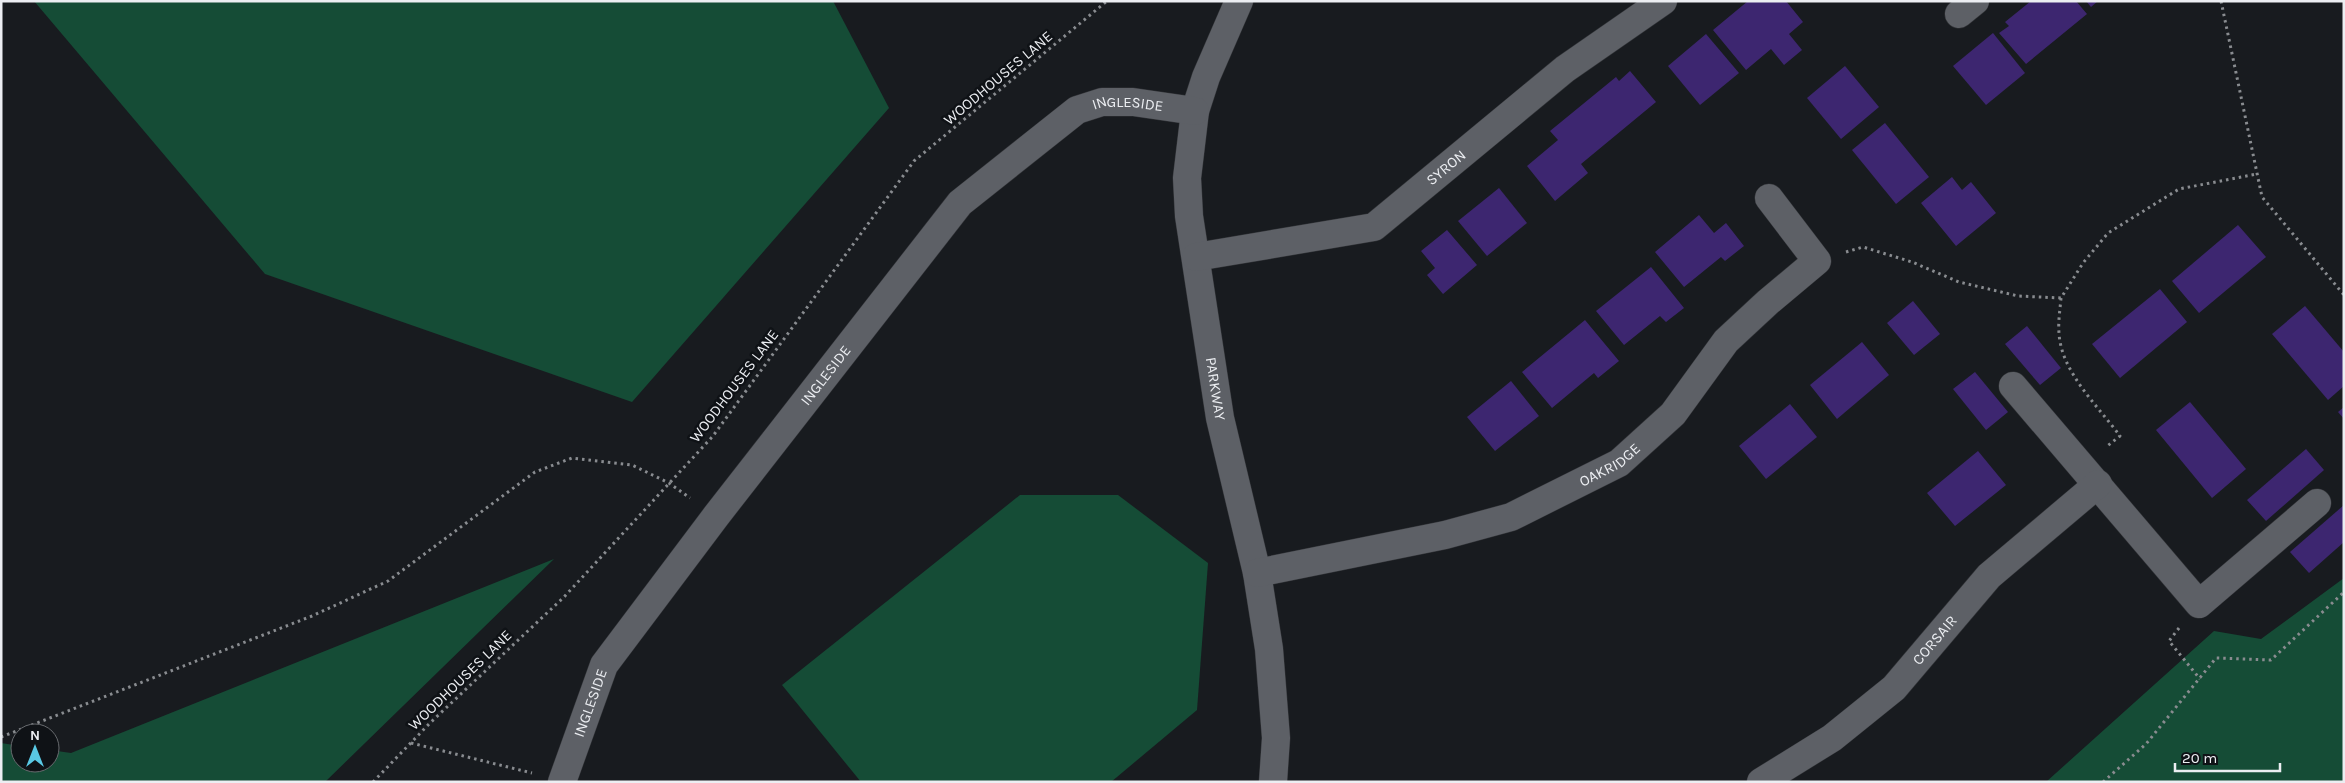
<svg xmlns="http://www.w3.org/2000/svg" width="2345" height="783" viewBox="0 0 2345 783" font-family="Karla,sans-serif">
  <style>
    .green { fill: #154c36 }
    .building { fill: #3d2670 }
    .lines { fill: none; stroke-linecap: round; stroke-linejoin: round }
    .minor-casing { stroke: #323438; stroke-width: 29 }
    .path { stroke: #898c90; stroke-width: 3; stroke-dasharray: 2.5 4; stroke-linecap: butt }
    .minor { stroke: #5d6066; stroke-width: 28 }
    .labels { text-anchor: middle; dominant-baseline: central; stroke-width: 5; stroke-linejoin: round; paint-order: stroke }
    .street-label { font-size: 15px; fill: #eceef2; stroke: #0f1216 }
  </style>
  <rect width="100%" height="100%" fill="#181b1f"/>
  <!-- green -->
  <g class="green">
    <path d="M 34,1 L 833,1 L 889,108 L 632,402 L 265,274 Z"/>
    <path d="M 1020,495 L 1118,495 L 1208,563 L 1197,710 L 1111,782 L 861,782 L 782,685 Z"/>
    <path d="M 554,559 L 325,782 L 1,782 L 1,743 L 20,746 L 20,763 L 50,763 L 50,750 L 71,753 Z"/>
    <path d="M 2344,578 L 2344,782 L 2046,782 L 2214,631 L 2261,639 Z"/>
  </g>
  <!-- building -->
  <g class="building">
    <path d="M 1748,1 L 1786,1 L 1803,22 L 1789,34 L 1802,50 L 1784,65 L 1771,49 L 1746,70 L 1713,30 Z"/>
    <path d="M 2031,1 L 2076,1 L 2087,14 L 2026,64 L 1999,33 L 2009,26 L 2005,22 Z"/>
    <path d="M 2086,1 L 2098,1 L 2091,7 Z"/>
    <path d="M 1993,33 L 2025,73 L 1986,105 L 1953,66 Z"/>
    <path d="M 1706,34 L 1739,73 L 1700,105 L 1668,66 Z"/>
    <path d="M 1845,66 L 1879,107 L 1841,139 L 1807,98 Z"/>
    <path d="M 1630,71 L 1656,102 L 1581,164 L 1588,173 L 1555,201 L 1527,166 L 1558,140 L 1550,131 L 1616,77 L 1619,81 Z"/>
    <path d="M 1885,123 L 1929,177 L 1896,204 L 1852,150 Z"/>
    <path d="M 1952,177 L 1962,190 L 1971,182 L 1996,213 L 1956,246 L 1921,203 Z"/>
    <path d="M 1499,188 L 1527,223 L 1487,256 L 1458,221 Z"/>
    <path d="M 1699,215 L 1714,233 L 1726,223 L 1744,246 L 1725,261 L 1721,257 L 1684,287 L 1655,252 Z"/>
    <path d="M 2238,225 L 2266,257 L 2199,313 L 2172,281 Z"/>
    <path d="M 1447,230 L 1477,265 L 1443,294 L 1427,275 L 1435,268 L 1421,251 Z"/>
    <path d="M 1651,267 L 1684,308 L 1666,322 L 1660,316 L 1624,345 L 1596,311 Z"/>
    <path d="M 2160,289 L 2187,322 L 2120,378 L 2092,344 Z"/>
    <path d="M 1913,301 L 1940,334 L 1914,355 L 1887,323 Z"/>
    <path d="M 2305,306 L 2344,352 L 2344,386 L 2328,400 L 2272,334 Z"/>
    <path d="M 1585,320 L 1619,361 L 1598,378 L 1594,373 L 1552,408 L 1522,372 Z"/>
    <path d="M 2027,326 L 2061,368 L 2040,385 L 2005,344 Z"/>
    <path d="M 1862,342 L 1889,375 L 1837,419 L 1810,385 Z"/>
    <path d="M 1975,372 L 2008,412 L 1986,430 L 1953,389 Z"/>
    <path d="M 1511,381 L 1539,416 L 1495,451 L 1467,417 Z"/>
    <path d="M 2190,402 L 2246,469 L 2212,498 L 2156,430 Z"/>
    <path d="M 1790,404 L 1817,437 L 1766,479 L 1739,446 Z"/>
    <path d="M 2344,407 L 2344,419 L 2338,412 Z"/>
    <path d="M 2306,449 L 2324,470 L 2266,521 L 2247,500 Z"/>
    <path d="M 1978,451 L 2006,485 L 1955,526 L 1927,493 Z"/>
    <path d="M 2344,505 L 2344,542 L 2309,573 L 2290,552 Z"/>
  </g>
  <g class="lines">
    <!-- minor casing -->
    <g class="minor-casing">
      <g id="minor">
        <path id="s1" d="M 1239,1 L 1206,77 L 1195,111 L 1187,178 L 1189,216 L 1220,418 L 1257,573 L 1269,649 L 1276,738 L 1273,782"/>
        <path d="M 1959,14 L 1975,1"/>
        <path id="s2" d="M 1196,257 L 1374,227 L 1565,69 L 1663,1"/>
        <path d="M 2013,386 L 2199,604 L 2317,503"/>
        <path id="s3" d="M 1257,573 L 1445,535 L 1511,517 L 1619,463 L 1673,414 L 1726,341 L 1768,302 L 1817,261 L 1769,198"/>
        <path id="s4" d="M 562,782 L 604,665 L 716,516 L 960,203 L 1077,110 L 1102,102 L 1133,102 L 1195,111"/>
        <path id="s5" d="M 1761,782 L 1832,738 L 1894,688 L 1989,576 L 2098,484"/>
      </g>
    </g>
    <!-- path -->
    <g class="path">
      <path d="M 2221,1 L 2262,197 L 2344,295"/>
      <path d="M 1846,252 L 1863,247 L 1912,262 L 1959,282 L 2018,296 L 2061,298 L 2083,263 L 2108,233 L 2179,189 L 2257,174"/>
      <path d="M 2061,298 C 2060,310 2058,322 2059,333 C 2061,372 2098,406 2120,436 L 2106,447"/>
      <path d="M 2179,628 L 2169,641 L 2200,679"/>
      <path d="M 1,737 L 312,616 L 388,581 L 535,472 L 572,458 L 632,465 L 669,483 L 690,498"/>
      <path d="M 411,743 L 532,773"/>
      <path d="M 373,782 L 430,723 L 564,597 L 713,436 L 914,161 L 1107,1"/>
      <path d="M 2103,782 L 2146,744 L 2216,658 L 2271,660 L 2344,592"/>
    </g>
    <!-- minor -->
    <use href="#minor" class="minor"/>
  </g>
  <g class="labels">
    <!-- street labels -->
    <g class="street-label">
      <text transform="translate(998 78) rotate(-40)">WOODHOUSES LANE</text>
      <text stroke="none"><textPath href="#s4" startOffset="909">INGLESIDE</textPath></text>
      <text stroke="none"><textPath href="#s2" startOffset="274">SYRON</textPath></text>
      <text stroke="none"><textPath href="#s4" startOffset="489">INGLESIDE</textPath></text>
      <text transform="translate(734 386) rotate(-53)">WOODHOUSES LANE</text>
      <text stroke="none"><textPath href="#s1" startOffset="399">PARKWAY</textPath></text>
      <text stroke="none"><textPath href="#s3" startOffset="372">OAKRIDGE</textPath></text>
      <text stroke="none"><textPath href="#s5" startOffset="226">CORSAIR</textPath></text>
      <text transform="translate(460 680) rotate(-44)">WOODHOUSES LANE</text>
      <text stroke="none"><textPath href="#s4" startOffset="84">INGLESIDE</textPath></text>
    </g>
  </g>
  <!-- border -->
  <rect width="2345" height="783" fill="none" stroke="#eceef2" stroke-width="5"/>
  <!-- north arrow -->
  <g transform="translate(35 748)"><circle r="24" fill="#0f1216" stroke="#676a6e"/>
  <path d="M0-4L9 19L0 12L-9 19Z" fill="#59c8e4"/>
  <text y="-8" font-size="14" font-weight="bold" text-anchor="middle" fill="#eceef2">N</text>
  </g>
  <!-- scale -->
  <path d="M2175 763v8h105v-8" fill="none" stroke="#eceef2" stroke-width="2.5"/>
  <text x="2182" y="763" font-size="15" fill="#eceef2" stroke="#0f1216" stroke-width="4" paint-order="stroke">20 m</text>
</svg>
